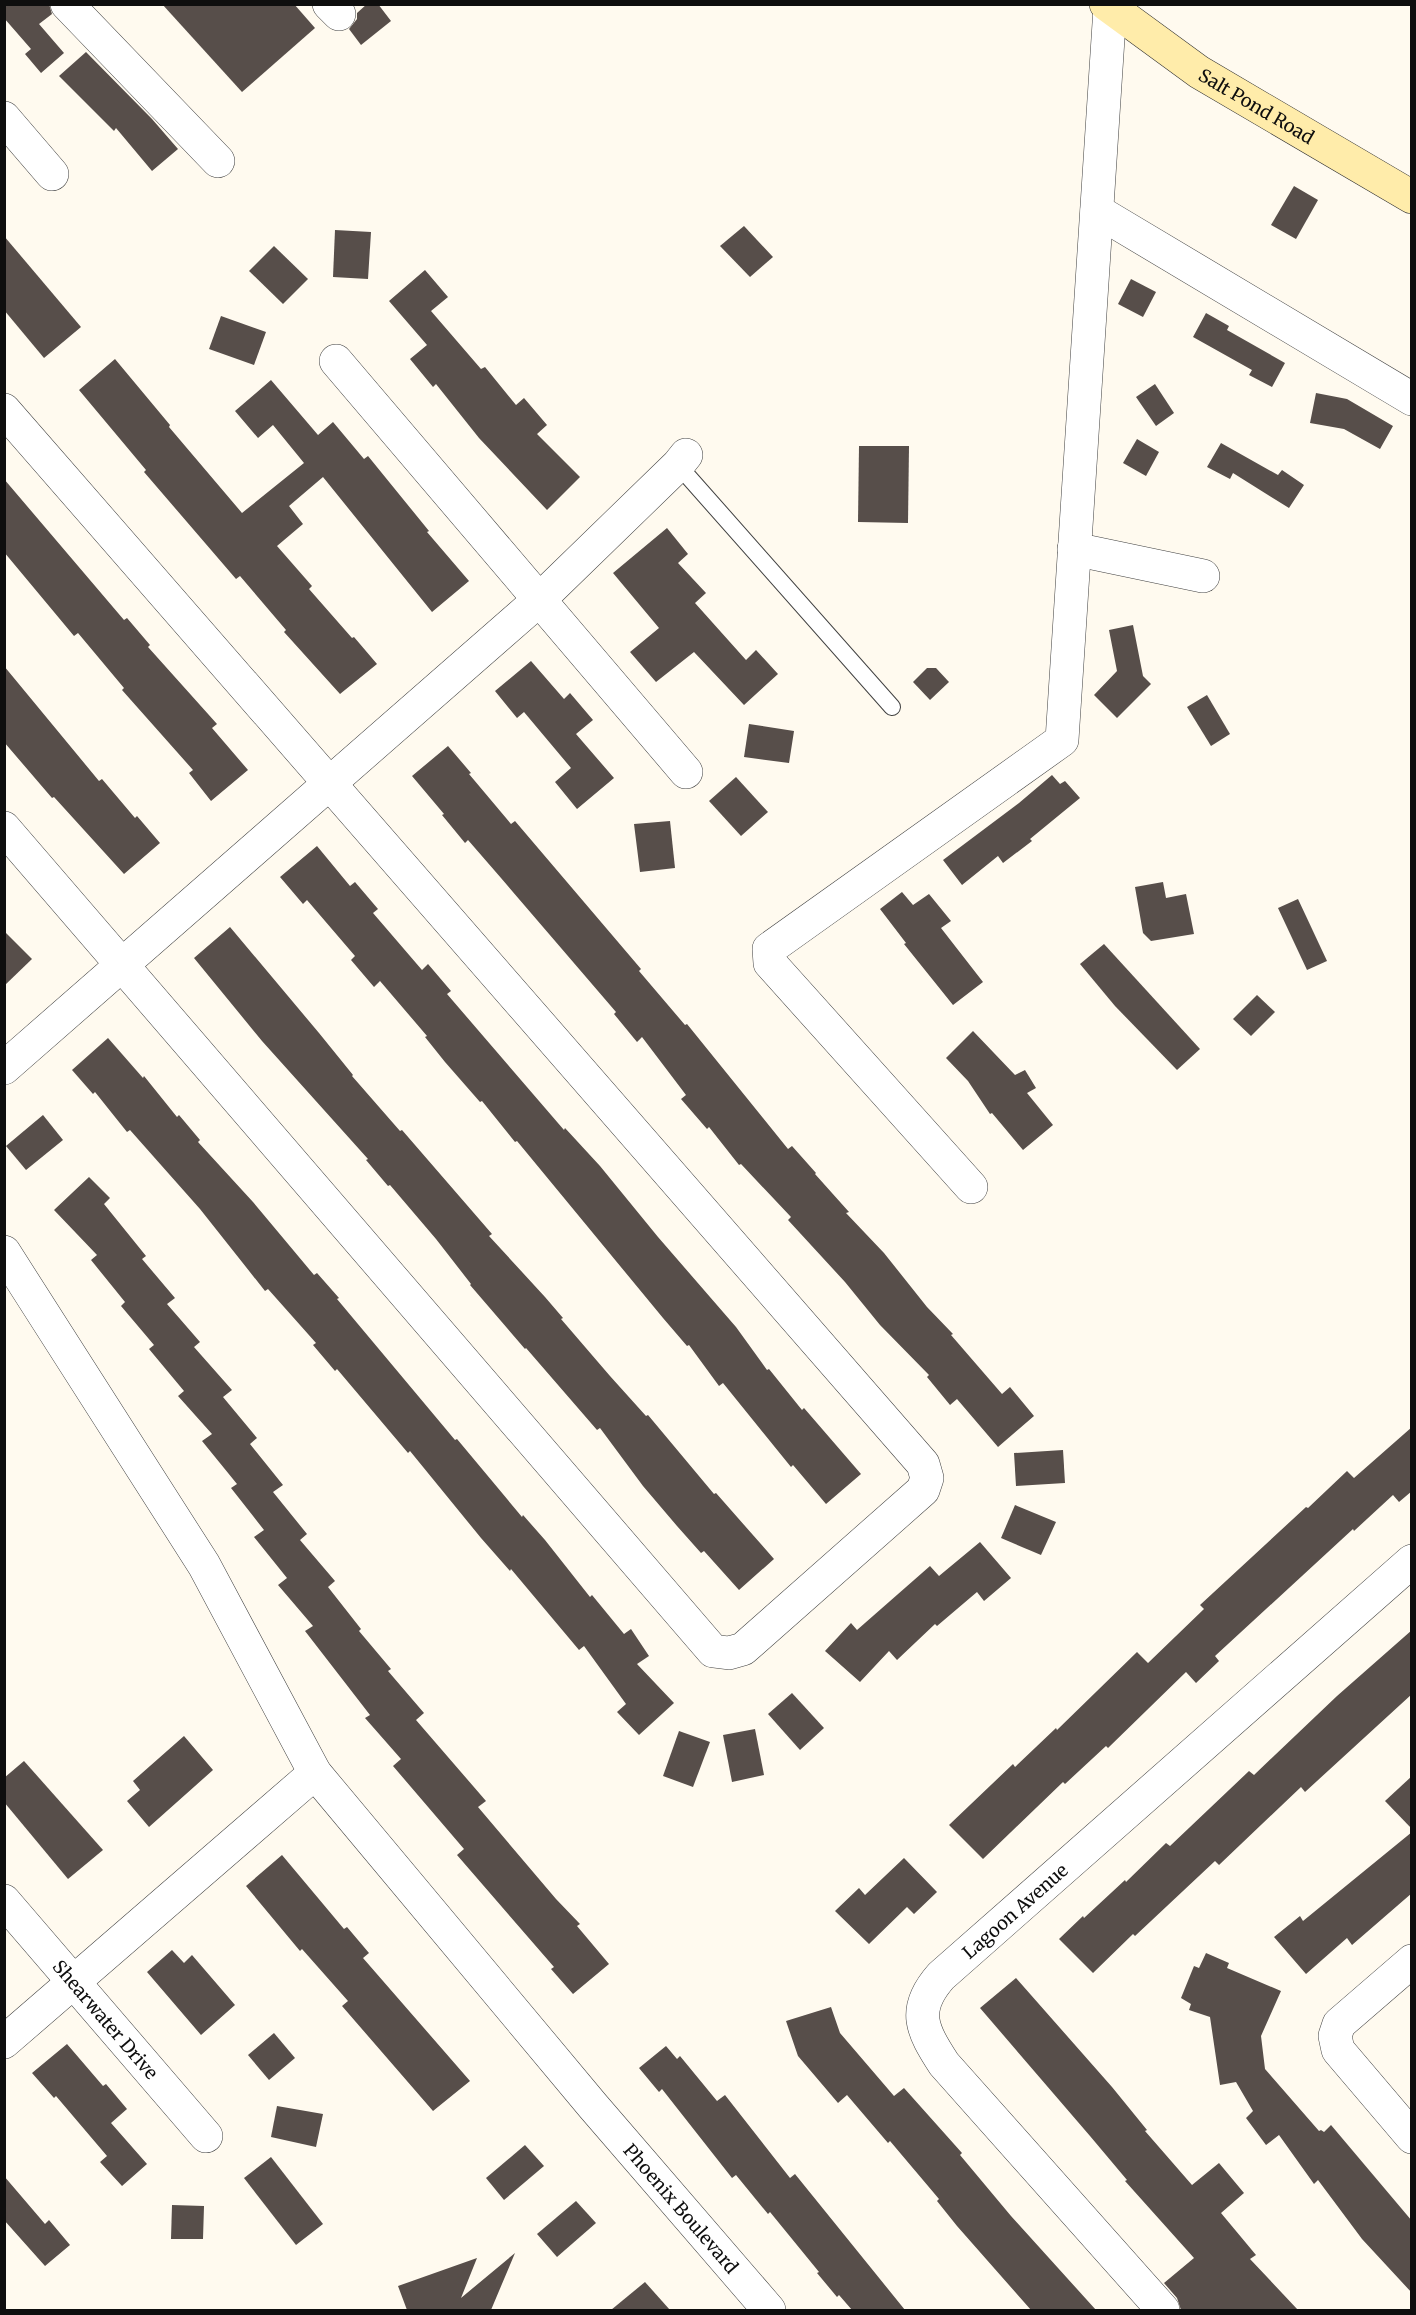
<svg xmlns="http://www.w3.org/2000/svg" width="1416" height="2315" viewBox="0 0 1416 2315" font-family="Merriweather,serif">
  <style>
    .building { fill: #574e4a }
    .lines { fill: none; stroke-linecap: round; stroke-linejoin: round }
    .lane-casing { stroke: #414141; stroke-width: 18 }
    .street-casing { stroke: #414141; stroke-width: 34 }
    .secondary-casing { stroke: #303030; stroke-width: 34 }
    .lane { stroke: #fff; stroke-width: 16 }
    .street { stroke: #fff; stroke-width: 33 }
    .secondary { stroke: #ffecaa; stroke-width: 33 }
    .labels { text-anchor: middle; dominant-baseline: central; stroke-width: 6; stroke-linejoin: round; paint-order: stroke }
    .street-label { font-size: 18px; fill: #0e0e0e; stroke: #fff }
  </style>
  <rect width="100%" height="100%" fill="#fffaef"/>
  <!-- building -->
  <g class="building">
    <path d="M 4,4 L 49,4 L 52,14 L 39,24 L 64,53 L 41,73 L 25,54 L 31,49 L 4,18 Z"/>
    <path d="M 162,4 L 294,4 L 315,28 L 242,92 Z"/>
    <path d="M 367,4 L 378,4 L 391,21 L 361,45 L 349,29 L 357,19 L 357,13 Z"/>
    <path d="M 86,52 L 152,119 L 178,149 L 152,171 L 116,128 L 114,131 L 59,76 Z"/>
    <path d="M 1294,186 L 1318,200 L 1296,239 L 1271,225 Z"/>
    <path d="M 744,226 L 773,257 L 750,277 L 720,246 Z"/>
    <path d="M 335,230 L 371,232 L 368,279 L 333,277 Z"/>
    <path d="M 4,236 L 81,327 L 44,358 L 4,310 Z"/>
    <path d="M 274,246 L 308,279 L 283,304 L 249,271 Z"/>
    <path d="M 425,270 L 448,297 L 431,311 L 481,369 L 485,367 L 516,405 L 524,398 L 547,425 L 537,434 L 580,477 L 547,510 L 479,438 L 436,384 L 433,387 L 410,359 L 427,345 L 389,301 Z"/>
    <path d="M 1131,279 L 1156,292 L 1143,317 L 1118,304 Z"/>
    <path d="M 1206,313 L 1229,326 L 1227,330 L 1285,363 L 1272,387 L 1249,375 L 1252,370 L 1193,337 Z"/>
    <path d="M 221,316 L 266,332 L 254,365 L 209,349 Z"/>
    <path d="M 115,359 L 170,425 L 169,427 L 242,513 L 304,463 L 273,425 L 258,438 L 235,411 L 271,380 L 318,435 L 333,422 L 364,459 L 368,456 L 429,531 L 427,532 L 469,581 L 432,612 L 323,477 L 289,506 L 303,524 L 277,546 L 312,586 L 309,589 L 352,638 L 354,637 L 377,664 L 340,694 L 284,632 L 286,630 L 240,576 L 236,579 L 144,472 L 146,470 L 79,390 Z"/>
    <path d="M 1155,384 L 1174,413 L 1156,426 L 1136,397 Z"/>
    <path d="M 1316,393 L 1347,399 L 1393,426 L 1380,449 L 1344,429 L 1310,423 Z"/>
    <path d="M 1137,439 L 1159,452 L 1146,476 L 1123,463 Z"/>
    <path d="M 1221,443 L 1278,475 L 1282,470 L 1304,485 L 1289,508 L 1233,473 L 1230,479 L 1207,467 Z"/>
    <path d="M 859,446 L 909,446 L 908,523 L 858,522 Z"/>
    <path d="M 4,479 L 124,620 L 127,618 L 150,645 L 148,647 L 217,724 L 212,728 L 248,770 L 211,801 L 189,773 L 193,770 L 122,690 L 124,688 L 78,633 L 74,636 L 4,552 Z"/>
    <path d="M 667,528 L 688,554 L 678,563 L 706,593 L 695,603 L 746,660 L 756,650 L 778,674 L 744,705 L 694,652 L 656,682 L 630,652 L 659,628 L 613,573 Z"/>
    <path d="M 1133,625 L 1143,676 L 1151,684 L 1117,718 L 1094,695 L 1117,671 L 1109,630 Z"/>
    <path d="M 531,661 L 564,699 L 570,693 L 593,720 L 576,734 L 614,778 L 577,809 L 555,782 L 571,768 L 524,712 L 517,718 L 495,691 Z"/>
    <path d="M 4,666 L 99,781 L 102,779 L 135,818 L 137,816 L 160,843 L 124,874 L 54,797 L 52,798 L 4,742 Z"/>
    <path d="M 927,668 L 936,668 L 949,682 L 930,700 L 913,682 Z"/>
    <path d="M 1207,695 L 1230,734 L 1211,746 L 1187,707 Z"/>
    <path d="M 749,724 L 794,731 L 789,763 L 744,757 Z"/>
    <path d="M 448,746 L 471,773 L 469,774 L 511,824 L 515,821 L 641,969 L 639,971 L 685,1025 L 687,1024 L 788,1149 L 792,1146 L 816,1173 L 815,1174 L 849,1212 L 846,1213 L 884,1253 L 927,1307 L 953,1334 L 951,1335 L 1002,1394 L 1010,1387 L 1034,1416 L 998,1447 L 957,1399 L 950,1405 L 927,1377 L 929,1375 L 880,1325 L 845,1282 L 788,1220 L 791,1217 L 741,1164 L 739,1165 L 709,1127 L 707,1129 L 681,1099 L 686,1095 L 642,1037 L 637,1042 L 614,1014 L 616,1012 L 501,878 L 468,840 L 465,843 L 442,815 L 444,814 L 412,776 Z"/>
    <path d="M 1052,775 L 1060,784 L 1065,781 L 1080,798 L 1030,839 L 1032,841 L 1003,863 L 998,856 L 962,885 L 943,860 L 1019,803 Z"/>
    <path d="M 736,777 L 768,812 L 741,836 L 709,801 Z"/>
    <path d="M 670,821 L 675,868 L 640,872 L 634,824 Z"/>
    <path d="M 317,846 L 350,886 L 355,882 L 378,909 L 373,913 L 422,970 L 428,964 L 451,991 L 447,994 L 564,1130 L 565,1128 L 600,1166 L 658,1237 L 736,1327 L 767,1370 L 769,1369 L 802,1410 L 804,1408 L 861,1474 L 826,1504 L 793,1465 L 791,1467 L 723,1383 L 719,1386 L 689,1345 L 687,1346 L 663,1318 L 517,1141 L 515,1142 L 482,1101 L 480,1102 L 445,1062 L 425,1037 L 427,1036 L 380,981 L 374,987 L 351,960 L 355,956 L 307,900 L 303,904 L 280,877 Z"/>
    <path d="M 1163,882 L 1166,898 L 1186,894 L 1194,934 L 1151,941 L 1143,933 L 1135,887 Z"/>
    <path d="M 902,892 L 913,905 L 929,894 L 951,921 L 941,928 L 983,982 L 953,1005 L 904,944 L 906,943 L 880,909 Z"/>
    <path d="M 1298,899 L 1327,961 L 1307,970 L 1278,908 Z"/>
    <path d="M 230,927 L 319,1033 L 353,1075 L 352,1076 L 400,1131 L 402,1130 L 492,1234 L 489,1236 L 545,1297 L 563,1318 L 561,1319 L 610,1376 L 646,1416 L 648,1415 L 714,1494 L 716,1493 L 774,1559 L 739,1590 L 704,1551 L 701,1553 L 677,1526 L 643,1486 L 600,1428 L 597,1430 L 526,1348 L 525,1349 L 470,1285 L 471,1284 L 436,1239 L 390,1185 L 388,1186 L 366,1160 L 368,1159 L 262,1041 L 194,958 Z"/>
    <path d="M 4,931 L 32,959 L 4,986 Z"/>
    <path d="M 1104,944 L 1200,1049 L 1177,1070 L 1115,1006 L 1080,964 Z"/>
    <path d="M 1257,995 L 1275,1012 L 1251,1036 L 1233,1019 Z"/>
    <path d="M 973,1031 L 1015,1075 L 1025,1070 L 1036,1088 L 1027,1093 L 1053,1125 L 1023,1150 L 992,1113 L 990,1114 L 968,1081 L 946,1058 Z"/>
    <path d="M 108,1038 L 143,1078 L 144,1076 L 177,1117 L 179,1115 L 200,1140 L 198,1142 L 253,1202 L 314,1275 L 317,1273 L 339,1298 L 337,1299 L 455,1440 L 457,1439 L 522,1517 L 523,1515 L 545,1540 L 590,1597 L 592,1595 L 624,1634 L 631,1629 L 649,1656 L 637,1664 L 674,1703 L 639,1735 L 617,1712 L 626,1704 L 584,1646 L 579,1650 L 511,1569 L 510,1571 L 481,1538 L 410,1451 L 408,1453 L 337,1369 L 335,1371 L 313,1345 L 316,1343 L 268,1289 L 265,1291 L 200,1209 L 130,1130 L 127,1132 L 95,1092 L 93,1094 L 72,1070 Z"/>
    <path d="M 43,1115 L 63,1140 L 26,1170 L 6,1146 Z"/>
    <path d="M 89,1177 L 110,1198 L 104,1204 L 146,1256 L 142,1259 L 175,1298 L 167,1304 L 200,1342 L 194,1347 L 232,1390 L 223,1397 L 257,1438 L 250,1444 L 283,1485 L 273,1492 L 307,1534 L 300,1540 L 335,1581 L 328,1587 L 361,1629 L 359,1631 L 391,1669 L 388,1671 L 424,1713 L 416,1720 L 486,1801 L 478,1807 L 556,1899 L 580,1924 L 577,1926 L 609,1964 L 573,1994 L 551,1969 L 554,1967 L 457,1855 L 464,1849 L 393,1766 L 401,1759 L 365,1718 L 370,1715 L 305,1631 L 313,1626 L 278,1585 L 287,1578 L 254,1537 L 264,1530 L 231,1488 L 237,1484 L 202,1441 L 212,1434 L 178,1396 L 184,1391 L 149,1349 L 154,1345 L 121,1306 L 125,1302 L 91,1260 L 97,1255 L 54,1210 Z"/>
    <path d="M 1412,1427 L 1412,1491 L 1399,1502 L 1393,1495 L 1354,1531 L 1353,1529 L 1215,1656 L 1219,1661 L 1196,1683 L 1186,1672 L 1108,1748 L 1106,1746 L 1065,1784 L 1063,1782 L 983,1859 L 949,1825 L 1013,1764 L 1015,1767 L 1056,1728 L 1057,1730 L 1137,1652 L 1148,1663 L 1204,1609 L 1200,1605 L 1306,1507 L 1308,1508 L 1347,1471 L 1354,1478 Z"/>
    <path d="M 1063,1450 L 1065,1483 L 1016,1486 L 1014,1453 Z"/>
    <path d="M 1015,1505 L 1056,1522 L 1041,1555 L 1001,1538 Z"/>
    <path d="M 980,1542 L 1011,1578 L 984,1601 L 977,1592 L 937,1626 L 935,1624 L 897,1660 L 889,1651 L 860,1682 L 825,1651 L 851,1623 L 857,1630 L 930,1566 L 939,1576 Z"/>
    <path d="M 1412,1630 L 1412,1694 L 1305,1792 L 1301,1787 L 1219,1865 L 1215,1861 L 1135,1936 L 1133,1934 L 1093,1973 L 1059,1939 L 1083,1916 L 1084,1918 L 1125,1880 L 1126,1882 L 1166,1843 L 1170,1846 L 1249,1771 L 1254,1775 L 1337,1696 Z"/>
    <path d="M 792,1693 L 824,1728 L 800,1750 L 768,1714 Z"/>
    <path d="M 755,1729 L 764,1775 L 732,1782 L 723,1735 Z"/>
    <path d="M 679,1731 L 710,1742 L 693,1787 L 663,1776 Z"/>
    <path d="M 184,1736 L 213,1770 L 149,1827 L 127,1801 L 140,1790 L 133,1781 Z"/>
    <path d="M 24,1761 L 103,1850 L 68,1879 L 4,1802 L 4,1778 Z"/>
    <path d="M 1412,1776 L 1412,1829 L 1385,1801 Z"/>
    <path d="M 1412,1832 L 1412,1893 L 1352,1945 L 1347,1938 L 1306,1974 L 1274,1937 L 1300,1916 L 1303,1921 Z"/>
    <path d="M 282,1855 L 344,1929 L 347,1927 L 369,1953 L 363,1958 L 470,2081 L 433,2111 L 342,2006 L 348,2001 L 302,1949 L 300,1951 L 246,1886 Z"/>
    <path d="M 904,1858 L 937,1892 L 914,1914 L 907,1907 L 869,1944 L 835,1911 L 859,1888 L 865,1895 Z"/>
    <path d="M 172,1950 L 184,1963 L 192,1955 L 235,2005 L 201,2035 L 147,1972 Z"/>
    <path d="M 1206,1953 L 1229,1963 L 1227,1968 L 1281,1991 L 1261,2036 L 1265,2069 L 1319,2131 L 1321,2130 L 1324,2132 L 1331,2125 L 1412,2221 L 1412,2293 L 1362,2239 L 1318,2180 L 1314,2184 L 1279,2135 L 1266,2145 L 1246,2118 L 1253,2111 L 1236,2082 L 1220,2085 L 1210,2017 L 1189,2010 L 1191,2004 L 1181,1998 L 1194,1966 L 1199,1968 Z"/>
    <path d="M 1016,1978 L 1112,2087 L 1147,2130 L 1145,2131 L 1192,2185 L 1219,2163 L 1244,2193 L 1221,2213 L 1256,2255 L 1250,2259 L 1298,2310 L 1181,2310 L 1177,2298 L 1164,2283 L 1194,2258 L 1125,2181 L 1127,2180 L 1090,2136 L 980,2008 Z"/>
    <path d="M 831,2007 L 840,2033 L 894,2096 L 904,2088 L 962,2153 L 960,2155 L 1011,2216 L 1096,2310 L 1031,2310 L 957,2226 L 937,2201 L 939,2199 L 890,2141 L 888,2143 L 847,2095 L 838,2103 L 798,2056 L 786,2021 Z"/>
    <path d="M 274,2033 L 295,2058 L 269,2080 L 248,2055 Z"/>
    <path d="M 67,2044 L 103,2086 L 106,2084 L 127,2109 L 111,2123 L 147,2164 L 122,2186 L 100,2162 L 107,2156 L 56,2096 L 54,2098 L 32,2073 Z"/>
    <path d="M 666,2046 L 677,2059 L 680,2056 L 717,2101 L 725,2095 L 790,2178 L 795,2174 L 905,2310 L 852,2310 L 839,2295 L 837,2297 L 817,2273 L 819,2272 L 770,2212 L 768,2214 L 736,2175 L 732,2178 L 662,2089 L 659,2092 L 639,2068 Z"/>
    <path d="M 277,2106 L 323,2114 L 316,2147 L 271,2137 Z"/>
    <path d="M 525,2145 L 544,2166 L 504,2200 L 486,2178 Z"/>
    <path d="M 271,2157 L 323,2224 L 296,2245 L 244,2178 Z"/>
    <path d="M 4,2176 L 45,2224 L 49,2220 L 70,2245 L 45,2266 L 4,2220 Z"/>
    <path d="M 576,2201 L 596,2223 L 557,2257 L 537,2234 Z"/>
    <path d="M 172,2205 L 204,2206 L 203,2239 L 171,2239 Z"/>
    <path d="M 515,2253 L 491,2310 L 407,2310 L 398,2286 L 477,2258 L 461,2298 Z"/>
    <path d="M 645,2282 L 670,2310 L 611,2310 Z"/>
  </g>
  <g class="lines">
    <!-- lane casing -->
    <g class="lane-casing">
      <path id="lane" d="M 678,465 L 892,707"/>
    </g>
    <!-- street casing -->
    <g class="street-casing">
      <g id="street">
        <path d="M 67,4 L 218,161"/>
        <path d="M 329,4 L 339,14"/>
        <path d="M 4,118 L 52,174"/>
        <path d="M 1097,211 L 1412,399"/>
        <path d="M 336,361 L 686,772"/>
        <path d="M 4,410 L 923,1464 L 927,1478 L 923,1490 L 743,1649 L 729,1653 L 713,1651 L 4,828"/>
        <path d="M 1074,549 L 1203,576"/>
        <path d="M 4,1068 L 539,600 L 678,465 L 686,455"/>
        <path d="M 971,1187 L 770,963 L 769,949 L 1062,740 L 1110,8"/>
        <path id="s1" d="M 4,1252 L 204,1565 L 315,1773 L 593,2106 L 769,2310"/>
        <path id="s2" d="M 4,1901 L 206,2136"/>
        <path d="M 1412,1961 L 1339,2024 L 1335,2036 L 1338,2050 L 1412,2137"/>
        <path d="M 4,2042 L 315,1773"/>
        <path id="s3" d="M 1163,2310 L 944,2064 C 922,2030 911,2010 941,1976 L 1412,1561"/>
      </g>
    </g>
    <!-- secondary casing -->
    <g class="secondary-casing">
      <g id="secondary">
        <path id="s4" d="M 1106,4 L 1199,72 L 1412,197"/>
      </g>
    </g>
    <!-- lane -->
    <use href="#lane" class="lane"/>
    <!-- street -->
    <use href="#street" class="street"/>
    <!-- secondary -->
    <use href="#secondary" class="secondary"/>
  </g>
  <g class="labels">
    <!-- street labels -->
    <g class="street-label">
      <text stroke="none"><textPath href="#s4" startOffset="182">Salt Pond Road</textPath></text>
      <text stroke="none"><textPath href="#s3" startOffset="526">Lagoon Avenue</textPath></text>
      <text stroke="none"><textPath href="#s2" startOffset="156">Shearwater Drive</textPath></text>
      <text stroke="none"><textPath href="#s1" startOffset="1176">Phoenix Boulevard</textPath></text>
    </g>
  </g>
  <!-- border -->
  <rect width="1416" height="2315" fill="none" stroke="#0e0e0e" stroke-width="12"/>
</svg>
